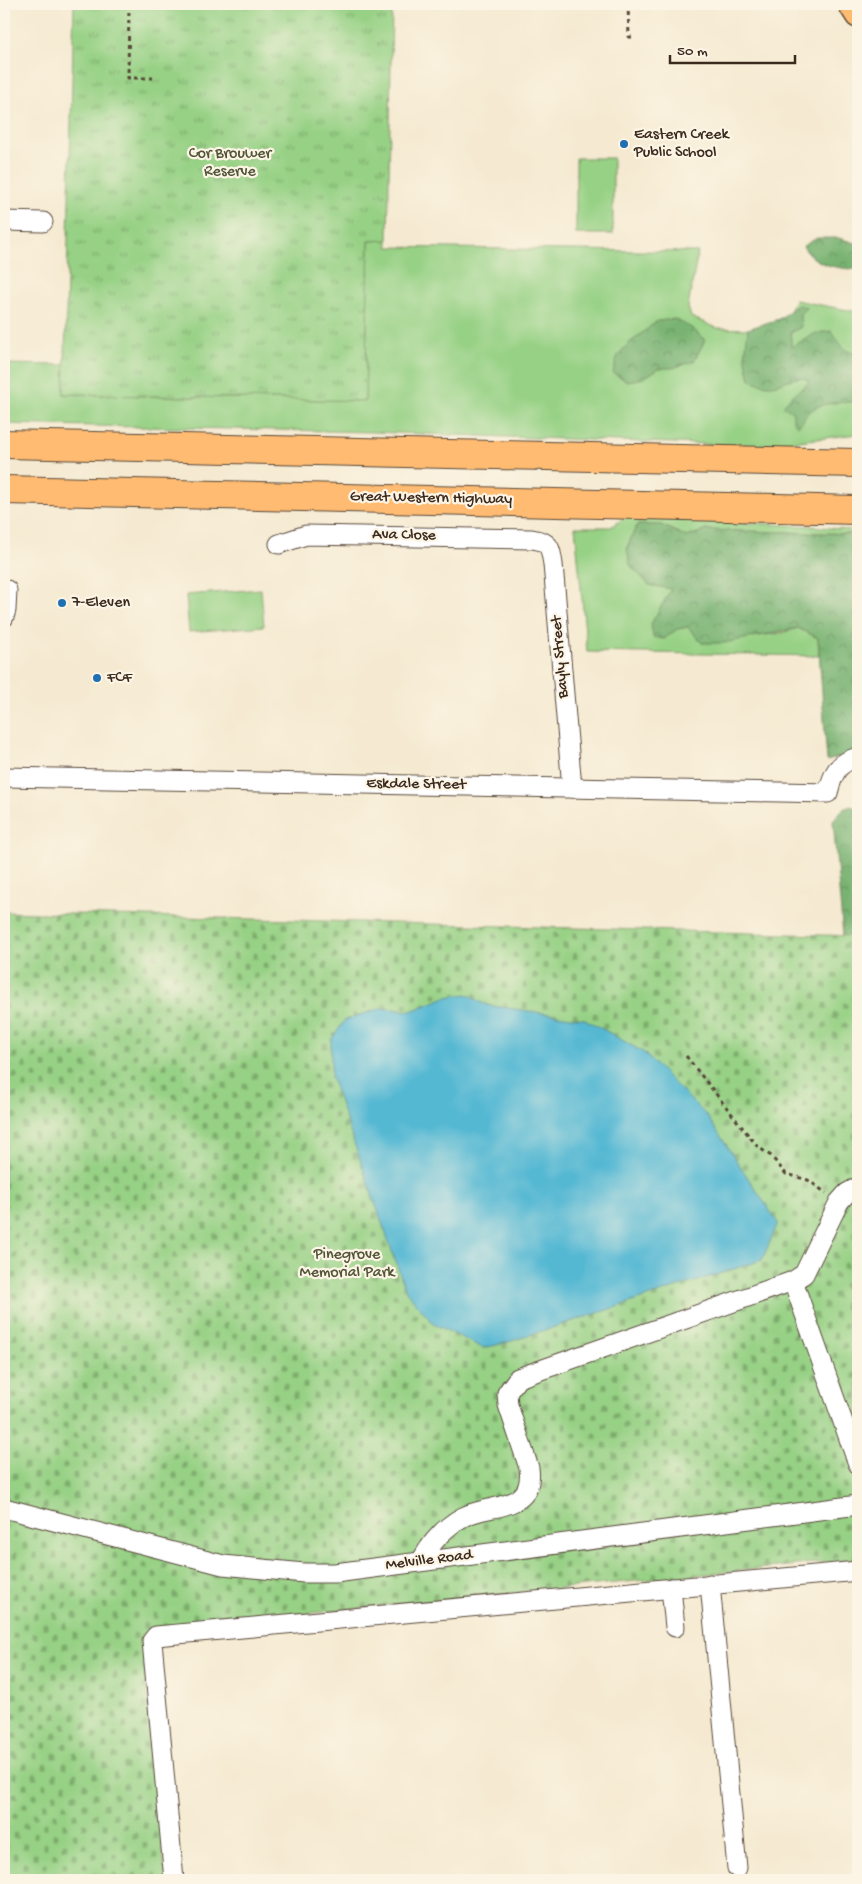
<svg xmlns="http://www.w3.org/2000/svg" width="862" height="1884" viewBox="0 0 862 1884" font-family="'Gochi Hand',sans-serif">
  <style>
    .grass { fill: #97d185; stroke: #697e52 }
    .forest { fill: url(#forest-crowns); stroke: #5a6e48 }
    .cemetery { fill: url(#cemetery-stones); stroke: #697e52 }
    .park { fill: url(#park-tufts); stroke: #697e52 }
    .water { fill: #55b8d3; stroke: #487178 }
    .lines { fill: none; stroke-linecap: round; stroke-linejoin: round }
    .minor-casing { stroke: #574739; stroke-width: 21 }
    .major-casing { stroke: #574739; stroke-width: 28 }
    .highway-casing { stroke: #574739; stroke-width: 30 }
    .path { stroke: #574739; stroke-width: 3; stroke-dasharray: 4 4; stroke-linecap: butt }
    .minor { stroke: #fff; stroke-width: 19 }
    .major { stroke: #ffbb71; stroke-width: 25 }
    .highway { stroke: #ffbb71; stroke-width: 28 }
    .poi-dot { fill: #1f6fb2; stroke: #fcf5e5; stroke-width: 2 }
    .labels { text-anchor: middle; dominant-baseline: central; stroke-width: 4.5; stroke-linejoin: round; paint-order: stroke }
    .poi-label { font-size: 16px; fill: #3b2a1e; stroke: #fcf5e5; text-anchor: start }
    .park-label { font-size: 16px; fill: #525438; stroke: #fcf5e5 }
    .street-label { font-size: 16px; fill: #3b2a1e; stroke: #fcf5e5 }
  </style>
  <defs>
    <pattern id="forest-crowns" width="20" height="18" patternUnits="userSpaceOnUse" patternTransform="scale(1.25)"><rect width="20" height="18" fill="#79b372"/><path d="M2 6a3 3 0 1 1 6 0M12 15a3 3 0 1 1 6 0" fill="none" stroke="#64925d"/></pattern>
    <pattern id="cemetery-stones" width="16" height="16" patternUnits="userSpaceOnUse" patternTransform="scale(1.25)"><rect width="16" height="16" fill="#97d185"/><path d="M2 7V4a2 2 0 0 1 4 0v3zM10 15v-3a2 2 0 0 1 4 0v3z" fill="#7caa6c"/></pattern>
    <pattern id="park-tufts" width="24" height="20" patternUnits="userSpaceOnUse" patternTransform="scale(1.25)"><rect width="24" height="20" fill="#97d185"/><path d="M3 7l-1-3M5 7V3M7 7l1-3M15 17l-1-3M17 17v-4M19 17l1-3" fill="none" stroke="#7caa6c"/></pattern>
  </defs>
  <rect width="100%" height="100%" fill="#fcf5e5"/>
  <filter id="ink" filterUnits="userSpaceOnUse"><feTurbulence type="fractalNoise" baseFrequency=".02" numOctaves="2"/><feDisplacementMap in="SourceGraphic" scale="10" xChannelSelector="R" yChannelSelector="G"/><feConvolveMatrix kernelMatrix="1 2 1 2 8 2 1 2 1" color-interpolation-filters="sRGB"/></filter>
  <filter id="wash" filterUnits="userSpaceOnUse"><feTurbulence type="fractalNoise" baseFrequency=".0096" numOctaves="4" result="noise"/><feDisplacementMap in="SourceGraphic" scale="20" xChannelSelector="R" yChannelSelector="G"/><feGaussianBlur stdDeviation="1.12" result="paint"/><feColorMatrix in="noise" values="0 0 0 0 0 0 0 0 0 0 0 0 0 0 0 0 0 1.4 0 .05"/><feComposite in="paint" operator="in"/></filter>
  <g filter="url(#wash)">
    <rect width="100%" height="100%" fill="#f5ead1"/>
    <!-- grass -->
    <g class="grass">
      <rect x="576" y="158" width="37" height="76"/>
      <path d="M 388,240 L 388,247 L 698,252 L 688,307 L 691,317 L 717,328 L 748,329 L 779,319 L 789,313 L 795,300 L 858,312 L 858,434 L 757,446 L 371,432 L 4,424 L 4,364 L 65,365 L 64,394 L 365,401 L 369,241 Z"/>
      <path d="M 625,517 L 811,526 L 858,531 L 858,534 L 706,530 L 687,537 L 661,525 L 637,525 L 627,547 L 649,585 L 672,588 L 651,624 L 664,639 L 677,629 L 688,627 L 702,643 L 782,633 L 798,628 L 818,638 L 819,656 L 587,652 L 575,527 L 611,527 Z"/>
      <path d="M 261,589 L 264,626 L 189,632 L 186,595 Z"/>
    </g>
    <!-- forest -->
    <g class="forest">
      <path d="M 817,238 L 839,238 L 858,244 L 858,269 C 838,269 813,265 803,246 Z"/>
      <path d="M 798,305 L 807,307 L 800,314 L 801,327 L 791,333 L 791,347 L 816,333 L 831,331 L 845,350 L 858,354 L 858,405 L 856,402 C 843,402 819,402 809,412 C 803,417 805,422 797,426 L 793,421 L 793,411 L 783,407 C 788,396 801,391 809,381 C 797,373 784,384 770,385 C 763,385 756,382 750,380 L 745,356 L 748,329 L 779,319 Z"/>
      <path d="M 675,319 L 693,329 L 705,340 L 694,361 L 673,368 L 659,368 L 644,378 L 627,381 L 613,373 L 618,355 L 627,345 L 657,321 Z"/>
      <path d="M 637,525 L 661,525 L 687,537 L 706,530 L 858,534 L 858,751 L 827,761 L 818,638 L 798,628 L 724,643 L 702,643 L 688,627 L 677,629 L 664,639 L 653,637 L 651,624 L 671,589 L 649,585 L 630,565 L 627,548 Z"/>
      <path d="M 851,806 L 858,809 L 858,936 L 843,936 L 833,820 L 843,809 Z"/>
    </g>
    <!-- cemetery -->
    <path class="cemetery" d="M 4,912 L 858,936 L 858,1559 L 149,1629 L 142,1637 L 166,1880 L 4,1880 Z"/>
    <!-- park -->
    <path class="park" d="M 74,4 L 392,4 L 388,240 L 369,241 L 365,401 L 64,394 Z"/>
    <!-- water -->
    <path class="water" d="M 467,994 L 486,1005 L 585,1019 L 643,1052 L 707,1116 L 778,1223 L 762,1260 L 505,1343 L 483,1348 L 434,1324 L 406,1291 L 331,1077 L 331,1040 L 345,1020 L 381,1008 L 411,1011 L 446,997 Z"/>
  </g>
  <g filter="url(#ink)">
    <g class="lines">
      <!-- minor casing -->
      <g class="minor-casing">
        <g id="minor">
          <path d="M 4,221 L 43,222"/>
          <path d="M 279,544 L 306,535 L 532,539 C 550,542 550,546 553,564 L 572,788"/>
          <path d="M 4,617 L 6,610 L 7,590"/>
          <path d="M 4,777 L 828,793 C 833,773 837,763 858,757"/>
          <path d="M 793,1281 L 858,1464"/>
          <path d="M 4,1508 L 223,1565 L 304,1573 L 335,1573 L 858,1505"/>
          <path d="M 421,1561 C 431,1543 444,1527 463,1517 C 489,1503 535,1513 529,1468 L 508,1405 L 507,1393 L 518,1378 L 793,1281 L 804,1274 L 839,1202 L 847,1193 L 858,1187"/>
          <path d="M 710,1584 L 737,1868"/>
          <path d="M 671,1588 L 675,1627"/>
          <path d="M 174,1880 L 152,1641 L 156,1636 L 858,1571"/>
        </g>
      </g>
      <!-- major casing -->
      <g class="major-casing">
        <path id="major" d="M 851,4 L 858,15"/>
      </g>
      <!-- highway casing -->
      <g class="highway-casing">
        <g id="highway">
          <path d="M 4,444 L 858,463"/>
          <path d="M 4,490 L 858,510"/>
        </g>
      </g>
      <!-- path -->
      <g class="path">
        <path d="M 129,4 L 128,78 L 153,78"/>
        <path d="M 628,4 L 629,37 L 635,37"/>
        <path d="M 686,1056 L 757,1146 L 771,1156 L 786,1174 L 808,1180 L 826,1193"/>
      </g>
      <!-- minor -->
      <use href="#minor" class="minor"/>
      <!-- major -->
      <use href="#major" class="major"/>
      <!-- highway -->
      <use href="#highway" class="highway"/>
    </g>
  </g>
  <!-- markers -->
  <g class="poi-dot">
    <circle cx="624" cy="144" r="5"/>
    <circle cx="62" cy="603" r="5"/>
    <circle cx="97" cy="678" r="5"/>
  </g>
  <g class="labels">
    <!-- poi labels -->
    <g class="poi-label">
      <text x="634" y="135">Eastern Creek<tspan x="634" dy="18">Public School</tspan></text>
      <text x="72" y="603">7-Eleven</text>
      <text x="107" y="678">FCF</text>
    </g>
    <!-- park labels -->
    <g class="park-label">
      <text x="230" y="154">Cor Brouwer<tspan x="230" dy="18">Reserve</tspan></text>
      <text x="347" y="1255">Pinegrove<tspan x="347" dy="18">Memorial Park</tspan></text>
    </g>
    <!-- street labels -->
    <g class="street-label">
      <text transform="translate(431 499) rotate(1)">Great Western Highway</text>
      <text transform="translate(404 536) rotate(1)">Ava Close</text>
      <text transform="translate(561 657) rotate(-95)">Bayly Street</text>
      <text transform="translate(416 785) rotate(1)">Eskdale Street</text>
      <text transform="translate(429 1561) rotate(-7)">Melville Road</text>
    </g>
  </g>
  <!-- margin -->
  <rect width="862" height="1884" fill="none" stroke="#fcf5e5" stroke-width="20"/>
  <!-- scale -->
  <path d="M670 55v8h125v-8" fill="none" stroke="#3b2a1e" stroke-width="2.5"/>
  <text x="677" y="55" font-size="15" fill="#3b2a1e" stroke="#fcf5e5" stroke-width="4" paint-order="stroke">50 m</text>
</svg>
